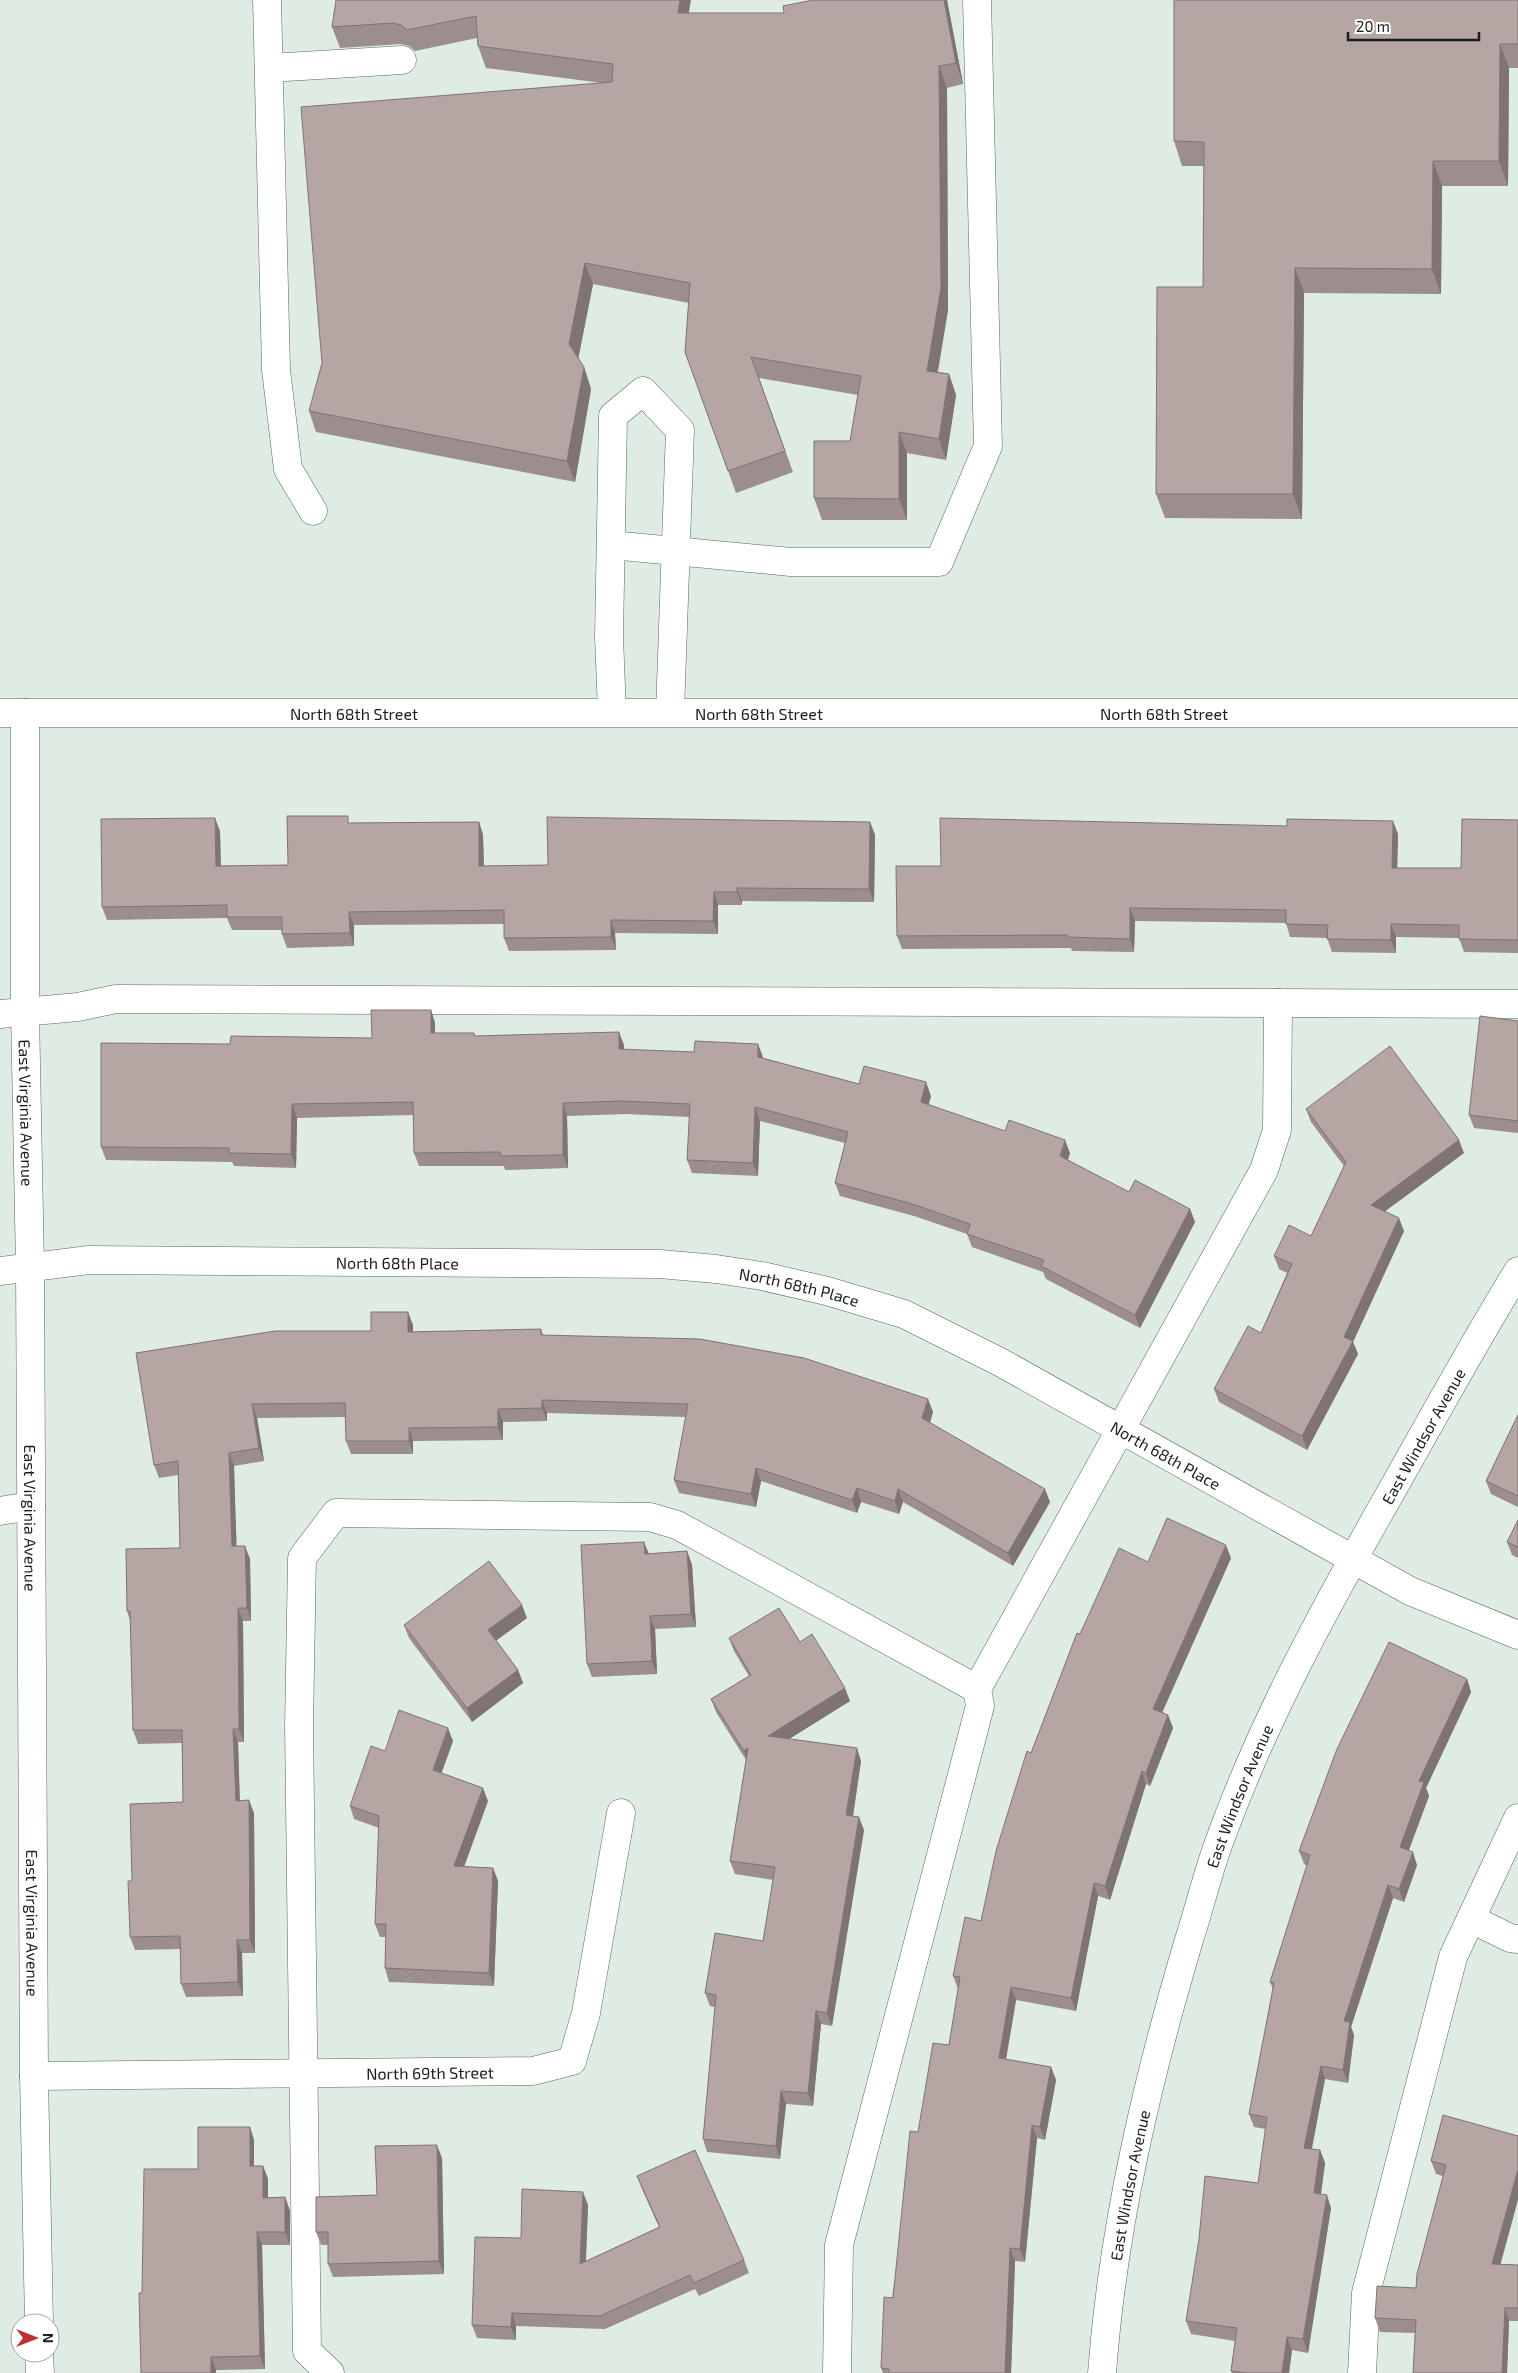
<svg xmlns="http://www.w3.org/2000/svg" width="1518" height="2373" viewBox="0 0 1518 2373" font-family="'Exo 2',sans-serif">
  <style>
    .lines { fill: none; stroke-linecap: round; stroke-linejoin: round }
    .minor-casing { stroke: #5a665e; stroke-width: 29 }
    .minor { stroke: #fff; stroke-width: 28 }
    .wall { fill: #9c8e8c }
    .shaded-wall { fill: #7f7472 }
    .building { fill: #b5a5a3; stroke: #7f7472 }
    .labels { text-anchor: middle; dominant-baseline: central; stroke-width: 4; stroke-linejoin: round; paint-order: stroke }
    .street-label { font-size: 16px; fill: #1a1f1b; stroke: #fff }
  </style>
  <rect width="100%" height="100%" fill="#deece3"/>
  <g class="lines">
    <!-- minor casing -->
    <g class="minor-casing">
      <g id="minor">
        <path d="M 267,0 L 276,370 L 288,469 L 313,511"/>
        <path d="M 269,68 L 402,60"/>
        <path d="M 611,545 L 791,562 L 939,562 L 988,446 L 977,0"/>
        <path d="M 612,712 L 609,637 L 613,416 L 643,391 L 680,430 L 670,712"/>
        <path id="s1" d="M 0,713 L 1518,713"/>
        <path id="s2" d="M 25,713 L 25,1012 L 30,1267 L 34,2076 L 39,2323"/>
        <path d="M 0,1014 L 78,1007 L 116,999 L 1518,1004"/>
        <path id="s3" d="M 0,1271 L 89,1260 L 660,1264 L 716,1269 L 762,1276 L 827,1291 L 904,1314 L 1000,1362 L 1410,1591 L 1518,1635"/>
        <path d="M 0,1511 L 31,1506"/>
        <path d="M 1471,1919 L 1510,1938 L 1518,1939"/>
        <path id="s4" d="M 34,2076 L 533,2071 L 572,2061 L 586,2013 L 621,1813"/>
        <path d="M 39,2353 L 40,2373"/>
        <path d="M 330,2373 L 307,2351 L 299,1726 L 302,1558 L 336,1513 L 650,1517 L 677,1525 L 977,1689"/>
        <path d="M 837,2373 L 839,2245 L 980,1706 L 977,1689 L 1264,1170 L 1277,1130 L 1278,1003"/>
        <path id="s5" d="M 1102,2373 C 1113,2226 1147,2081 1189,1940 C 1200,1906 1208,1871 1221,1837 C 1264,1719 1325,1608 1387,1499 C 1430,1423 1472,1346 1518,1271"/>
        <path d="M 1362,2373 L 1366,2293 L 1453,1957 L 1518,1818"/>
      </g>
    </g>
    <!-- minor -->
    <use href="#minor" class="minor"/>
  </g>
  <!-- wall -->
  <g class="wall">
    <path d="M 336,0 L 689,13 L 784,13 L 947,0 L 963,84 L 947,88 L 948,310 L 938,372 L 949,374 L 956,395 L 946,460 L 907,453 L 907,520 L 822,520 L 814,498 L 850,441 L 858,395 L 759,378 L 793,472 L 736,493 L 685,352 L 689,303 L 593,284 L 578,359 L 584,367 L 591,389 L 575,482 L 316,432 L 309,411 L 602,83 L 486,68 L 478,46 L 477,38 L 415,51 L 409,46 L 401,44 L 340,48 L 332,27 Z"/>
    <path d="M 1518,0 L 1518,68 L 1509,68 L 1508,186 L 1442,186 L 1441,294 L 1304,293 L 1302,519 L 1165,518 L 1156,494 L 1203,287 L 1204,166 L 1182,166 L 1174,141 Z"/>
    <path d="M 1518,820 L 1518,953 L 1464,952 L 1459,938 L 1396,937 L 1396,953 L 1332,952 L 1327,938 L 1290,937 L 1286,923 L 1135,921 L 1134,952 L 1072,951 L 1071,948 L 902,949 L 897,936 L 941,866 L 1398,834 L 1397,868 L 1461,868 Z"/>
    <path d="M 479,822 L 483,835 L 484,866 L 548,865 L 870,822 L 875,835 L 874,902 L 742,901 L 742,905 L 718,905 L 718,934 L 615,933 L 616,950 L 509,951 L 504,938 L 504,924 L 354,925 L 354,946 L 287,948 L 282,934 L 282,930 L 232,930 L 227,918 L 107,920 L 102,907 L 220,831 L 221,866 L 288,865 L 351,823 Z"/>
    <path d="M 431,1010 L 435,1023 L 435,1033 L 474,1033 L 475,1036 L 624,1045 L 624,1049 L 763,1057 L 763,1058 L 859,1084 L 931,1096 L 928,1105 L 1070,1153 L 1068,1160 L 1129,1192 L 1190,1209 L 1195,1222 L 1140,1328 L 1046,1279 L 1043,1272 L 972,1247 L 967,1234 L 914,1216 L 840,1196 L 835,1183 L 845,1143 L 760,1121 L 758,1176 L 692,1173 L 687,1160 L 690,1117 L 626,1114 L 567,1116 L 568,1168 L 505,1170 L 504,1166 L 419,1166 L 414,1153 L 413,1115 L 297,1118 L 296,1168 L 234,1166 L 232,1162 L 106,1160 L 101,1147 L 230,1044 L 372,1038 Z"/>
    <path d="M 1518,1021 L 1518,1133 L 1474,1128 L 1469,1115 Z"/>
    <path d="M 1306,1109 L 1464,1153 L 1385,1211 L 1404,1231 L 1353,1342 L 1358,1354 L 1307,1450 L 1219,1402 L 1214,1389 L 1261,1333 L 1287,1273 L 1279,1269 L 1274,1256 L 1311,1236 L 1344,1166 L 1311,1122 Z"/>
    <path d="M 413,1325 L 413,1332 L 541,1329 L 543,1335 L 933,1412 L 930,1423 L 1050,1502 L 1013,1566 L 903,1502 L 899,1514 L 861,1502 L 857,1513 L 761,1481 L 756,1507 L 679,1493 L 674,1480 L 686,1417 L 547,1413 L 547,1421 L 503,1422 L 503,1440 L 413,1441 L 413,1454 L 351,1454 L 346,1441 L 345,1417 L 257,1418 L 264,1461 L 234,1466 L 236,1546 L 250,1559 L 251,1621 L 243,1621 L 244,1742 L 238,1742 L 240,1801 L 254,1813 L 255,1953 L 242,1953 L 243,1996 L 186,1997 L 181,1984 L 180,1949 L 135,1950 L 130,1937 L 132,1881 L 183,1802 L 182,1743 L 138,1744 L 133,1730 L 130,1620 L 127,1611 L 180,1548 L 178,1475 L 159,1478 L 154,1465 L 371,1331 Z"/>
    <path d="M 1518,1415 L 1518,1507 L 1491,1494 L 1486,1481 Z"/>
    <path d="M 1518,1520 L 1518,1558 L 1512,1555 L 1507,1542 Z"/>
    <path d="M 644,1542 L 649,1554 L 687,1551 L 692,1565 L 696,1627 L 655,1629 L 657,1674 L 592,1677 L 587,1664 Z"/>
    <path d="M 1231,1558 L 1162,1712 L 1168,1715 L 1173,1728 L 1150,1786 L 1146,1784 L 1110,1900 L 1098,1896 L 1076,2011 L 1016,2000 L 1006,2059 L 1051,2067 L 1056,2080 L 1045,2140 L 1037,2138 L 1025,2262 L 1015,2261 L 1011,2373 L 883,2373 L 881,2368 L 918,2132 L 949,2045 L 958,1989 L 953,1976 L 981,1921 L 1031,1753 L 1080,1634 L 1148,1562 Z"/>
    <path d="M 527,1618 L 496,1640 L 518,1670 L 523,1683 L 472,1722 L 409,1638 L 404,1625 Z"/>
    <path d="M 729,1638 L 800,1642 L 850,1701 L 789,1739 L 861,1761 L 853,1816 L 864,1830 L 832,2026 L 821,2024 L 813,2106 L 786,2104 L 780,2159 L 707,2152 L 703,2139 L 715,2007 L 710,2006 L 705,1993 L 763,1941 L 773,1880 L 735,1874 L 730,1861 L 746,1760 L 716,1712 L 711,1699 L 749,1676 L 734,1651 Z"/>
    <path d="M 1467,1679 L 1471,1692 L 1426,1788 L 1429,1796 L 1409,1850 L 1417,1865 L 1404,1902 L 1393,1898 L 1351,2027 L 1354,2035 L 1348,2083 L 1325,2079 L 1312,2149 L 1320,2150 L 1325,2163 L 1321,2194 L 1331,2208 L 1308,2353 L 1292,2350 L 1289,2373 L 1232,2373 L 1231,2371 L 1235,2341 L 1191,2334 L 1186,2321 L 1258,2183 L 1266,2129 L 1254,2127 L 1249,2114 L 1273,1989 L 1270,1982 L 1307,1866 L 1304,1864 L 1299,1851 Z"/>
    <path d="M 453,1741 L 441,1773 L 488,1801 L 464,1867 L 493,1868 L 498,1881 L 494,1986 L 389,1982 L 385,1968 L 386,1937 L 380,1937 L 375,1924 L 379,1828 L 354,1819 L 350,1806 L 385,1751 Z"/>
    <path d="M 1443,2115 L 1500,2264 L 1518,2265 L 1518,2321 L 1509,2321 L 1507,2373 L 1413,2373 L 1415,2333 L 1380,2332 L 1375,2318 L 1416,2288 L 1443,2176 L 1436,2174 L 1431,2161 Z"/>
    <path d="M 250,2127 L 254,2140 L 254,2166 L 263,2166 L 268,2179 L 268,2198 L 285,2197 L 290,2211 L 290,2245 L 262,2245 L 265,2369 L 216,2370 L 216,2373 L 141,2373 L 198,2169 Z"/>
    <path d="M 442,2158 L 444,2274 L 333,2277 L 328,2264 L 328,2245 L 321,2245 L 316,2232 L 377,2195 Z"/>
    <path d="M 637,2176 L 744,2260 L 749,2273 L 699,2296 L 695,2289 L 605,2329 L 516,2326 L 516,2340 L 477,2338 L 472,2325 L 521,2238 L 588,2205 L 586,2261 L 659,2227 L 642,2189 Z"/>
  </g>
  <!-- shaded-wall -->
  <g class="shaded-wall">
    <path d="M 680,0 L 691,0 L 685,35 L 678,13 Z"/>
    <path d="M 944,0 L 947,0 L 963,84 L 956,63 Z"/>
    <path d="M 1500,44 L 1509,68 L 1508,186 L 1499,161 Z"/>
    <path d="M 939,66 L 947,88 L 948,310 L 934,392 L 927,371 Z"/>
    <path d="M 1433,161 L 1442,186 L 1441,294 L 1432,269 Z"/>
    <path d="M 585,263 L 593,284 L 577,365 L 569,344 Z"/>
    <path d="M 1295,268 L 1304,293 L 1302,519 L 1293,494 Z"/>
    <path d="M 584,367 L 591,389 L 575,482 L 567,461 Z"/>
    <path d="M 949,374 L 956,395 L 946,460 L 939,439 Z"/>
    <path d="M 899,432 L 907,453 L 907,520 L 899,499 Z"/>
    <path d="M 215,818 L 220,831 L 221,879 L 216,866 Z"/>
    <path d="M 1393,821 L 1398,834 L 1397,881 L 1392,868 Z"/>
    <path d="M 479,822 L 483,835 L 484,879 L 479,866 Z"/>
    <path d="M 870,822 L 875,835 L 874,902 L 869,889 Z"/>
    <path d="M 737,888 L 742,901 L 742,905 L 737,892 Z"/>
    <path d="M 714,892 L 718,905 L 718,934 L 713,921 Z"/>
    <path d="M 1130,908 L 1135,921 L 1134,952 L 1130,939 Z"/>
    <path d="M 349,912 L 354,925 L 354,946 L 350,933 Z"/>
    <path d="M 611,920 L 615,933 L 616,950 L 611,937 Z"/>
    <path d="M 1391,924 L 1396,937 L 1396,953 L 1391,940 Z"/>
    <path d="M 431,1010 L 435,1023 L 435,1047 L 431,1033 Z"/>
    <path d="M 619,1032 L 624,1045 L 624,1062 L 619,1049 Z"/>
    <path d="M 758,1044 L 763,1057 L 762,1070 L 758,1057 Z"/>
    <path d="M 926,1082 L 931,1096 L 926,1115 L 921,1102 Z"/>
    <path d="M 563,1103 L 567,1116 L 568,1168 L 563,1155 Z"/>
    <path d="M 292,1104 L 297,1118 L 296,1168 L 291,1154 Z"/>
    <path d="M 755,1107 L 760,1121 L 758,1176 L 753,1163 Z"/>
    <path d="M 1065,1140 L 1070,1153 L 1065,1169 L 1060,1156 Z"/>
    <path d="M 1459,1140 L 1464,1153 L 1376,1218 L 1371,1205 Z"/>
    <path d="M 1190,1209 L 1195,1222 L 1140,1328 L 1135,1315 Z"/>
    <path d="M 1399,1218 L 1404,1231 L 1353,1342 L 1358,1354 L 1307,1450 L 1302,1436 L 1344,1337 Z"/>
    <path d="M 408,1312 L 413,1325 L 413,1345 L 408,1332 Z"/>
    <path d="M 928,1399 L 933,1412 L 927,1431 L 922,1418 Z"/>
    <path d="M 542,1400 L 547,1413 L 547,1421 L 542,1408 Z"/>
    <path d="M 252,1404 L 257,1418 L 264,1461 L 259,1448 Z"/>
    <path d="M 498,1409 L 503,1422 L 503,1440 L 498,1427 Z"/>
    <path d="M 409,1428 L 413,1441 L 413,1454 L 409,1441 Z"/>
    <path d="M 229,1453 L 234,1466 L 237,1559 L 232,1546 Z"/>
    <path d="M 756,1468 L 761,1481 L 756,1507 L 751,1494 Z"/>
    <path d="M 857,1488 L 861,1502 L 857,1513 L 852,1500 Z"/>
    <path d="M 898,1489 L 903,1502 L 899,1514 L 895,1501 Z"/>
    <path d="M 1045,1489 L 1050,1502 L 1013,1566 L 1008,1553 Z"/>
    <path d="M 644,1542 L 649,1555 L 645,1554 Z"/>
    <path d="M 1226,1545 L 1231,1558 L 1158,1722 L 1153,1709 Z"/>
    <path d="M 245,1546 L 250,1559 L 251,1621 L 247,1608 Z"/>
    <path d="M 687,1551 L 692,1565 L 696,1627 L 691,1614 Z"/>
    <path d="M 522,1605 L 527,1618 L 493,1643 L 488,1630 Z"/>
    <path d="M 238,1608 L 243,1621 L 244,1742 L 239,1729 Z"/>
    <path d="M 650,1616 L 655,1629 L 657,1674 L 652,1661 Z"/>
    <path d="M 518,1670 L 523,1683 L 472,1722 L 467,1708 Z"/>
    <path d="M 1467,1679 L 1471,1692 L 1426,1788 L 1429,1796 L 1405,1860 L 1400,1847 L 1419,1781 Z"/>
    <path d="M 845,1688 L 850,1701 L 773,1749 L 768,1736 Z"/>
    <path d="M 1168,1715 L 1173,1728 L 1150,1786 L 1146,1773 Z"/>
    <path d="M 448,1728 L 453,1741 L 438,1783 L 433,1770 Z"/>
    <path d="M 233,1729 L 238,1742 L 240,1814 L 236,1801 Z"/>
    <path d="M 748,1748 L 748,1764 L 744,1751 Z"/>
    <path d="M 857,1748 L 861,1761 L 851,1829 L 846,1815 Z"/>
    <path d="M 1142,1771 L 1146,1784 L 1110,1900 L 1105,1886 Z"/>
    <path d="M 483,1788 L 488,1801 L 459,1880 L 454,1866 Z"/>
    <path d="M 249,1800 L 254,1813 L 255,1953 L 250,1940 Z"/>
    <path d="M 859,1817 L 864,1830 L 832,2026 L 827,2013 Z"/>
    <path d="M 1413,1852 L 1417,1865 L 1404,1902 L 1399,1889 Z"/>
    <path d="M 493,1868 L 498,1881 L 494,1986 L 489,1973 Z"/>
    <path d="M 1094,1883 L 1098,1896 L 1076,2011 L 1071,1998 Z"/>
    <path d="M 1388,1885 L 1393,1898 L 1351,2027 L 1354,2035 L 1348,2083 L 1343,2070 L 1344,2021 Z"/>
    <path d="M 237,1940 L 242,1953 L 243,1996 L 238,1982 Z"/>
    <path d="M 1011,1987 L 1016,2000 L 1004,2071 L 999,2058 Z"/>
    <path d="M 816,2011 L 821,2024 L 813,2106 L 808,2093 Z"/>
    <path d="M 1321,2066 L 1325,2079 L 1309,2161 L 1304,2148 Z"/>
    <path d="M 1051,2067 L 1056,2080 L 1045,2140 L 1040,2127 Z"/>
    <path d="M 781,2091 L 786,2104 L 780,2159 L 776,2146 Z"/>
    <path d="M 1032,2125 L 1037,2138 L 1025,2262 L 1020,2249 Z"/>
    <path d="M 250,2127 L 254,2140 L 254,2179 L 250,2166 Z"/>
    <path d="M 437,2145 L 442,2158 L 444,2274 L 439,2261 Z"/>
    <path d="M 1320,2150 L 1325,2163 L 1319,2207 L 1314,2193 Z"/>
    <path d="M 263,2166 L 268,2179 L 268,2211 L 263,2198 Z"/>
    <path d="M 1518,2169 L 1518,2200 L 1497,2277 L 1492,2264 Z"/>
    <path d="M 583,2192 L 588,2205 L 585,2277 L 580,2264 Z"/>
    <path d="M 1327,2195 L 1331,2208 L 1308,2353 L 1303,2339 Z"/>
    <path d="M 285,2197 L 290,2211 L 290,2245 L 285,2232 Z"/>
    <path d="M 257,2232 L 262,2245 L 265,2369 L 260,2356 Z"/>
    <path d="M 1010,2248 L 1015,2261 L 1011,2373 L 1005,2373 Z"/>
    <path d="M 1505,2308 L 1509,2321 L 1507,2373 L 1502,2373 Z"/>
    <path d="M 512,2313 L 516,2326 L 516,2340 L 511,2327 Z"/>
    <path d="M 1287,2337 L 1292,2350 L 1289,2373 L 1282,2373 Z"/>
    <path d="M 211,2357 L 216,2370 L 216,2373 L 211,2373 Z"/>
  </g>
  <!-- building -->
  <g class="building">
    <path d="M 336,0 L 680,0 L 678,13 L 784,13 L 783,6 L 813,0 L 944,0 L 956,63 L 939,66 L 941,288 L 927,371 L 949,374 L 939,439 L 899,432 L 899,499 L 814,498 L 814,441 L 850,441 L 861,376 L 751,357 L 785,451 L 728,471 L 685,352 L 690,283 L 585,263 L 569,344 L 584,367 L 567,461 L 309,411 L 322,363 L 301,107 L 612,82 L 613,64 L 478,46 L 476,16 L 407,30 L 401,25 L 393,23 L 332,27 Z"/>
    <path d="M 1174,0 L 1518,0 L 1518,44 L 1500,44 L 1499,161 L 1433,161 L 1432,269 L 1295,268 L 1293,494 L 1156,494 L 1157,287 L 1203,287 L 1204,142 L 1174,141 Z"/>
    <path d="M 287,816 L 348,816 L 348,823 L 479,822 L 479,866 L 548,865 L 547,817 L 870,822 L 869,889 L 737,888 L 737,892 L 714,892 L 713,921 L 611,920 L 611,937 L 504,938 L 504,910 L 349,912 L 350,933 L 282,934 L 282,917 L 227,917 L 227,905 L 102,907 L 101,819 L 215,818 L 216,866 L 288,865 Z"/>
    <path d="M 940,818 L 1287,826 L 1287,819 L 1393,821 L 1392,868 L 1461,868 L 1462,819 L 1518,820 L 1518,940 L 1459,939 L 1459,925 L 1391,924 L 1391,940 L 1327,939 L 1328,925 L 1286,924 L 1286,910 L 1130,908 L 1130,939 L 1067,937 L 1067,935 L 897,936 L 896,866 L 941,866 Z"/>
    <path d="M 371,1010 L 431,1010 L 431,1033 L 474,1033 L 474,1036 L 619,1032 L 619,1049 L 694,1052 L 695,1041 L 758,1044 L 758,1057 L 859,1084 L 864,1066 L 926,1082 L 921,1102 L 1005,1131 L 1009,1120 L 1065,1140 L 1060,1156 L 1129,1192 L 1135,1180 L 1190,1209 L 1135,1315 L 1041,1266 L 1044,1260 L 967,1234 L 970,1224 L 909,1203 L 835,1183 L 848,1132 L 755,1107 L 753,1163 L 687,1160 L 690,1104 L 622,1101 L 563,1103 L 563,1155 L 501,1156 L 500,1152 L 414,1153 L 413,1102 L 292,1104 L 291,1154 L 229,1153 L 229,1148 L 101,1147 L 101,1043 L 230,1044 L 231,1036 L 372,1038 Z"/>
    <path d="M 1480,1016 L 1518,1021 L 1518,1121 L 1469,1115 Z"/>
    <path d="M 1390,1046 L 1459,1140 L 1371,1205 L 1399,1218 L 1344,1337 L 1353,1341 L 1302,1436 L 1214,1389 L 1248,1326 L 1261,1333 L 1292,1264 L 1274,1256 L 1289,1225 L 1311,1236 L 1346,1162 L 1306,1109 Z"/>
    <path d="M 371,1312 L 408,1312 L 408,1332 L 541,1329 L 541,1335 L 700,1339 L 804,1358 L 928,1399 L 922,1418 L 1045,1489 L 1008,1553 L 898,1489 L 895,1501 L 857,1488 L 852,1500 L 756,1468 L 751,1494 L 674,1480 L 688,1404 L 542,1400 L 542,1408 L 498,1409 L 498,1427 L 409,1428 L 409,1441 L 346,1441 L 345,1403 L 252,1404 L 259,1448 L 229,1453 L 232,1546 L 245,1546 L 247,1608 L 238,1608 L 239,1729 L 233,1729 L 236,1801 L 249,1800 L 250,1940 L 237,1940 L 238,1982 L 181,1984 L 180,1936 L 130,1937 L 128,1881 L 132,1881 L 130,1804 L 183,1802 L 182,1730 L 133,1730 L 130,1611 L 127,1611 L 126,1549 L 180,1548 L 178,1461 L 154,1465 L 136,1353 L 275,1331 L 371,1331 Z"/>
    <path d="M 1518,1415 L 1518,1496 L 1486,1481 Z"/>
    <path d="M 1167,1518 L 1226,1545 L 1153,1709 L 1168,1715 L 1146,1773 L 1142,1771 L 1105,1886 L 1094,1883 L 1071,1998 L 1011,1987 L 999,2058 L 1051,2067 L 1040,2127 L 1032,2125 L 1020,2249 L 1010,2248 L 1005,2373 L 889,2373 L 889,2369 L 881,2368 L 884,2297 L 893,2298 L 910,2131 L 918,2132 L 933,2043 L 949,2045 L 960,1977 L 953,1976 L 965,1917 L 981,1921 L 996,1851 L 1027,1751 L 1031,1753 L 1077,1633 L 1080,1634 L 1119,1548 L 1148,1562 Z"/>
    <path d="M 1518,1520 L 1518,1547 L 1507,1542 Z"/>
    <path d="M 644,1542 L 645,1554 L 687,1551 L 691,1614 L 650,1616 L 652,1661 L 587,1664 L 581,1545 Z"/>
    <path d="M 489,1561 L 522,1605 L 488,1630 L 518,1670 L 467,1708 L 404,1625 Z"/>
    <path d="M 779,1608 L 800,1642 L 812,1634 L 845,1688 L 768,1736 L 857,1748 L 846,1815 L 859,1817 L 827,2013 L 816,2011 L 808,2093 L 781,2091 L 776,2146 L 703,2139 L 716,1995 L 705,1993 L 715,1933 L 763,1941 L 775,1867 L 730,1861 L 748,1748 L 744,1751 L 711,1699 L 751,1675 L 729,1638 Z"/>
    <path d="M 1389,1642 L 1467,1679 L 1419,1781 L 1424,1782 L 1400,1847 L 1413,1852 L 1399,1889 L 1388,1885 L 1344,2021 L 1350,2022 L 1343,2070 L 1321,2066 L 1304,2148 L 1320,2150 L 1314,2193 L 1327,2195 L 1303,2339 L 1287,2337 L 1282,2373 L 1247,2373 L 1231,2371 L 1237,2328 L 1186,2321 L 1199,2239 L 1205,2176 L 1258,2183 L 1267,2117 L 1249,2114 L 1274,1983 L 1270,1982 L 1310,1855 L 1299,1851 L 1337,1749 Z"/>
    <path d="M 399,1710 L 448,1728 L 433,1770 L 483,1788 L 454,1866 L 493,1868 L 489,1973 L 385,1968 L 386,1924 L 375,1924 L 379,1816 L 350,1806 L 371,1746 L 385,1751 Z"/>
    <path d="M 1443,2115 L 1518,2136 L 1518,2169 L 1492,2264 L 1518,2265 L 1518,2308 L 1505,2308 L 1502,2373 L 1413,2373 L 1416,2320 L 1375,2318 L 1377,2286 L 1416,2288 L 1417,2274 L 1446,2165 L 1431,2161 Z"/>
    <path d="M 198,2127 L 250,2127 L 250,2166 L 263,2166 L 263,2198 L 285,2197 L 285,2232 L 257,2232 L 260,2356 L 211,2357 L 211,2373 L 141,2373 L 139,2293 L 142,2293 L 144,2169 L 198,2169 Z"/>
    <path d="M 437,2145 L 439,2261 L 328,2264 L 328,2232 L 316,2232 L 316,2197 L 377,2195 L 375,2146 Z"/>
    <path d="M 695,2150 L 744,2260 L 694,2283 L 690,2275 L 600,2316 L 512,2313 L 511,2327 L 472,2325 L 475,2237 L 521,2238 L 522,2189 L 583,2192 L 580,2264 L 660,2227 L 637,2176 Z"/>
  </g>
  <g class="labels">
    <!-- street labels -->
    <g class="street-label">
      <text stroke="none"><textPath href="#s1" startOffset="354">North 68th Street</textPath></text>
      <text stroke="none"><textPath href="#s1" startOffset="759">North 68th Street</textPath></text>
      <text stroke="none"><textPath href="#s1" startOffset="1164">North 68th Street</textPath></text>
      <text stroke="none"><textPath href="#s2" startOffset="400">East Virginia Avenue</textPath></text>
      <text stroke="none"><textPath href="#s3" startOffset="398">North 68th Place</textPath></text>
      <text stroke="none"><textPath href="#s3" startOffset="802">North 68th Place</textPath></text>
      <text stroke="none"><textPath href="#s5" startOffset="1000">East Windsor Avenue</textPath></text>
      <text stroke="none"><textPath href="#s3" startOffset="1208">North 68th Place</textPath></text>
      <text stroke="none"><textPath href="#s2" startOffset="805">East Virginia Avenue</textPath></text>
      <text stroke="none"><textPath href="#s5" startOffset="595">East Windsor Avenue</textPath></text>
      <text stroke="none"><textPath href="#s2" startOffset="1210">East Virginia Avenue</textPath></text>
      <text stroke="none"><textPath href="#s4" startOffset="396">North 69th Street</textPath></text>
      <text stroke="none"><textPath href="#s5" startOffset="190">East Windsor Avenue</textPath></text>
    </g>
  </g>
  <!-- north arrow -->
  <g transform="translate(35 2338) rotate(90)"><circle r="24" fill="#ffffff" stroke="#a3a5a4"/>
  <path d="M0-4L9 19L0 12L-9 19Z" fill="#bf2f33"/>
  <text y="-8" font-size="14" font-weight="bold" text-anchor="middle" fill="#1a1f1b">N</text>
  </g>
  <!-- scale -->
  <path d="M1348 32v8h131v-8" fill="none" stroke="#1a1f1b" stroke-width="2.5"/>
  <text x="1356" y="32" font-size="15" fill="#1a1f1b" stroke="#ffffff" stroke-width="4" paint-order="stroke">20 m</text>
</svg>
